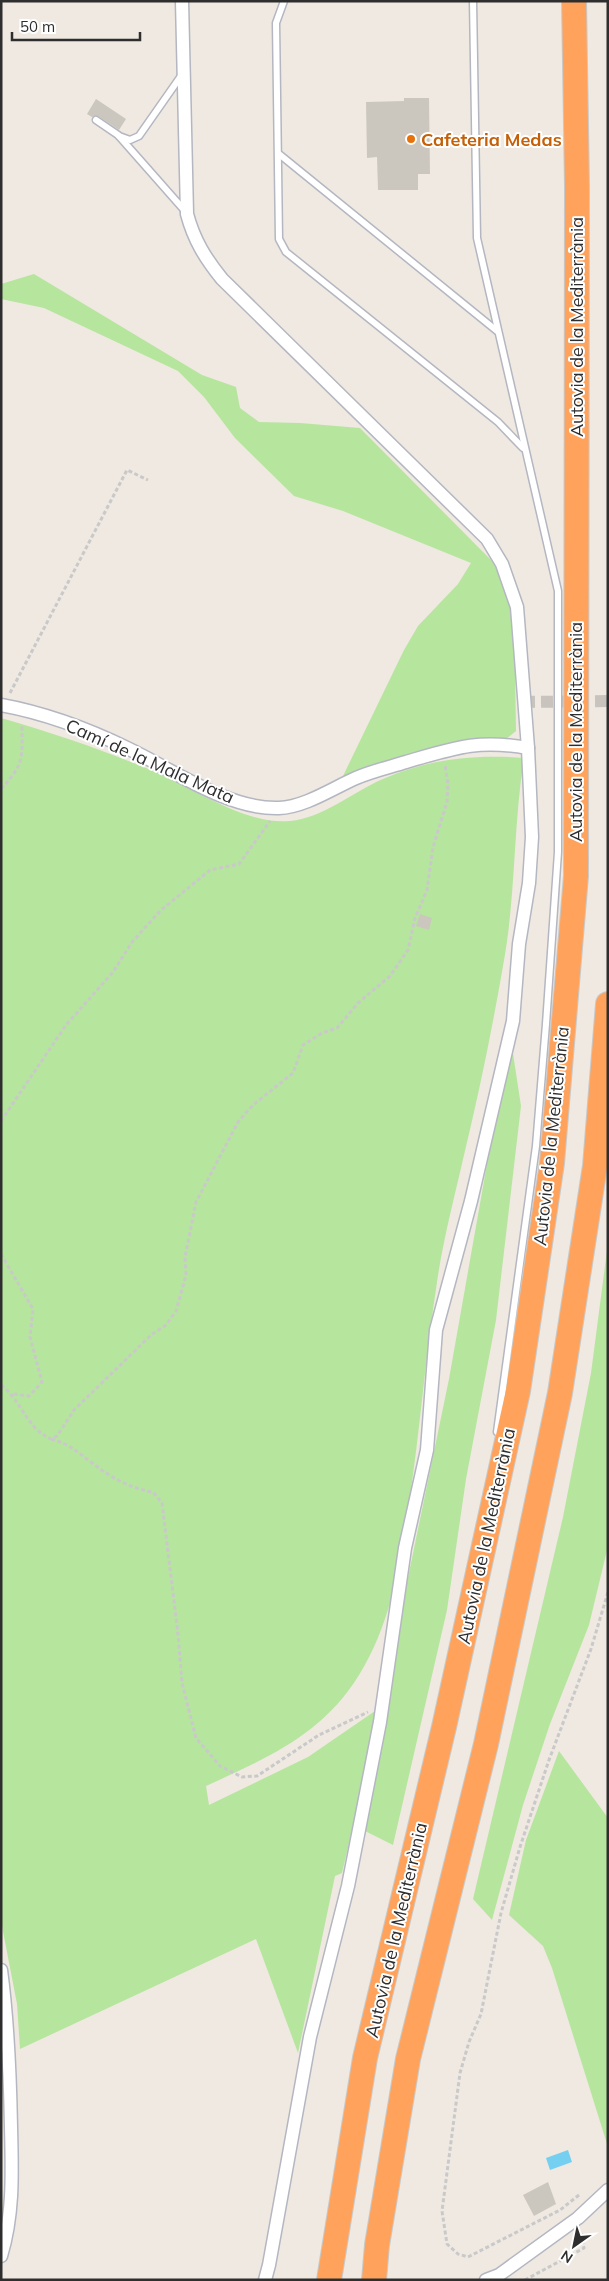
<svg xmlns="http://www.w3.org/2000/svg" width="609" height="2281" viewBox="0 0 609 2281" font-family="Mulish,sans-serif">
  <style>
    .green { fill: #b6e59e }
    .water { fill: #75cff0 }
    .building { fill: #cbc7bf }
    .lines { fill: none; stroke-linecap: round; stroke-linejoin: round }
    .street-tunnel { stroke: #c8c4bd; stroke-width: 12; stroke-dasharray: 12 6; stroke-linecap: butt }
    .lane-casing { stroke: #b4b7c1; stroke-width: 9 }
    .street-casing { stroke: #b4b7c1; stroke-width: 15 }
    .highway-casing { stroke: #c9c9c9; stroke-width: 26 }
    .path { stroke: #c9c9c9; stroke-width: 3; stroke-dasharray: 4 2.5; stroke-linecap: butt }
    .lane { stroke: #fff; stroke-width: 6 }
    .street { stroke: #fff; stroke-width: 12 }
    .highway { stroke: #ffa35c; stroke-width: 24 }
    .food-dot { fill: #e8710a; stroke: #fff; stroke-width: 2 }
    .labels { text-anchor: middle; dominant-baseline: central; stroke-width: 4; stroke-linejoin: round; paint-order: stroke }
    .food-label { font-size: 18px; font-weight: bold; fill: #c56008; stroke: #fff; text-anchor: start }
    .street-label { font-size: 18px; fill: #2e2e2e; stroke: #fff }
  </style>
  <rect width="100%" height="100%" fill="#efe9e1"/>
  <!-- green -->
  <g class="green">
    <path d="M 34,274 L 202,375 L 236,387 L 240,408 L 259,422 L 300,423 L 360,428 L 492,561 L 510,591 L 514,606 L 516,731 L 506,739 L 470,739 L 343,776 L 404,650 L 418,626 L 458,584 L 471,563 L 343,511 L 294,496 L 235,438 L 204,397 L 178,371 L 44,308 L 1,299 L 1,284 Z"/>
    <path d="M 1,718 C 56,734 110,752 162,775 C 199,792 248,825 290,821 C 324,818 352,792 383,779 C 428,759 475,754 524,758 C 513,827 516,897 503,966 C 492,1030 479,1093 464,1155 C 454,1199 442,1244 436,1289 C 425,1360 420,1431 409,1503 C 400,1563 392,1622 359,1675 C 322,1735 267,1758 206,1786 L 209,1805 L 308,1757 L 375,1711 L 366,1770 L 342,1873 L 335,1876 L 298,2053 L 256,1939 L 20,2049 L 17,2004 L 1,1921 Z"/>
    <path d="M 510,1034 L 521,1106 L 496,1320 L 466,1479 L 447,1610 L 393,1845 L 359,1828 L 385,1689 L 449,1379 Z"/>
    <path d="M 608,1243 L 608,1546 L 589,1625 L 550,1724 L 523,1805 L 492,1920 L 473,1899 L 563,1517 L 591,1373 Z"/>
    <path d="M 559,1751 L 608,1818 L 608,2147 L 552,1968 L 543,1946 L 509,1915 L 526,1840 Z"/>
  </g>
  <!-- water -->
  <path class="water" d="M 568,2150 L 572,2162 L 550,2170 L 546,2158 Z"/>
  <!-- building -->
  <g class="building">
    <path d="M 404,98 L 429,98 L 430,174 L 418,174 L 418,190 L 378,190 L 377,157 L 367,158 L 366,102 L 404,101 Z"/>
    <path d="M 96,99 L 126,119 L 119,130 L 98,116 L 92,117 L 87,114 Z"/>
    <path d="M 420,914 L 432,918 L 429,930 L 416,926 Z"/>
    <path d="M 548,2182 L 556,2204 L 534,2216 L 523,2195 Z"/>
  </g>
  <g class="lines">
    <!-- street-tunnel -->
    <path class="street-tunnel" d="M 523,702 L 608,701"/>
    <!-- lane casing -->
    <g class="lane-casing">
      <g id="lane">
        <path d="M 284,1 L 276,23 L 279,239 L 286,252 L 498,422 L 523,448"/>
        <path d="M 473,1 L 477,238 L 558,591 L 558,852 L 546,1024 L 536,1146 L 497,1432"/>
        <path d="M 96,120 L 118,135 L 185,211"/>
        <path d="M 119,136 L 130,140 L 139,136 L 181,76"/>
        <path d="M 279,154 L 497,331"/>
      </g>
    </g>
    <!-- street casing -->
    <g class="street-casing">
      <g id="street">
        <path d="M 182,1 L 187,214 C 194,240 205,258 222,279 L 487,539 L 502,564 L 517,607 L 528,748 L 532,837 L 529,883 L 519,944 L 513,1021 L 471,1201 L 436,1330 L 427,1450 L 405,1548 L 380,1722 L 348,1886 L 310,2037 L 269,2265 L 265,2280"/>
        <path d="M 1,705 C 45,713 90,730 129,749 C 173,770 229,810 279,808 C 305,807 333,788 356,778 C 372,771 390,767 406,762 C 454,748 477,739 528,748"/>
        <path d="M 1,1970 C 8,2022 10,2074 11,2127 C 12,2171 14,2213 1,2256"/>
        <path d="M 486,2280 L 499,2275 L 578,2218 L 608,2190"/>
      </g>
    </g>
    <!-- highway casing -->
    <g class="highway-casing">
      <g id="highway">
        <path d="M 329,2280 L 365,2058 L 444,1727 L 518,1391 L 552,1163 L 576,876 L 577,187 L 574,1"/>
        <path d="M 374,2280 L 377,2245 L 408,2059 L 486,1744 L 560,1393 L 595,1166 L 608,1004"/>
      </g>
    </g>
    <!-- path -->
    <g class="path">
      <path d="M 10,693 L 127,470 L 148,480"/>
      <path d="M 1,789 C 25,763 22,758 22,724"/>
      <path d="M 1,1121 L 66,1025 L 113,972 L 132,942 L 160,911 L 210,870 L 239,864 L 270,821"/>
      <path d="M 1,1254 L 33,1309 L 30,1337 L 42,1382 L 29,1396 L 13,1394"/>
      <path d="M 1,1385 C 22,1401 26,1428 51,1439 L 57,1436 L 74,1410 L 151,1335 L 166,1325 L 176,1311 L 186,1275 L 185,1257 L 196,1202 L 238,1122 L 253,1105 L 293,1073 L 303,1045 L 322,1033 L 337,1028 L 358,1003 L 390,976 L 408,950 L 415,918 L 427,890 L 433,847 L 447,802 L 448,784 L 445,765"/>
      <path d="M 51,1439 C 68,1443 77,1452 91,1462 C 110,1477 129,1488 153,1492 L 162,1503 L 178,1634 L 182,1683 L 196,1738 L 220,1766 L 242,1777 L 257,1776 L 319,1735 L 368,1712"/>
      <path d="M 579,2195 L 560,2210 L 468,2257 L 458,2254 L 447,2244 L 442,2211 L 460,2073 L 469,2042 L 481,2014 L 501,1913 L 520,1847 L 549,1760 L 591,1649 L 608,1592"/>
      <path d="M 525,2280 L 584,2248 L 581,2233"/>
    </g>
    <!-- lane -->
    <use href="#lane" class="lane"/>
    <!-- street -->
    <use href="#street" class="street"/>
    <!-- highway -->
    <use href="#highway" class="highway"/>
  </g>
  <!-- markers -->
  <circle class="food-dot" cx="411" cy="139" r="5"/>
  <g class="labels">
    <!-- food labels -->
    <g class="food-label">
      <text x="421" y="139">Cafeteria Medas</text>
    </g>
    <!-- street labels -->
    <g class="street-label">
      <text transform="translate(576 327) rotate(-90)">Autovia de la Mediterrània</text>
      <text transform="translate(575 732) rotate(-90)">Autovia de la Mediterrània</text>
      <text transform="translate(150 761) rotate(24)">Camí de la Mala Mata</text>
      <text transform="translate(551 1136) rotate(-84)">Autovia de la Mediterrània</text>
      <text transform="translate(486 1536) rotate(-78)">Autovia de la Mediterrània</text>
      <text transform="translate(396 1930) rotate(-77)">Autovia de la Mediterrània</text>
    </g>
  </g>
  <!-- border -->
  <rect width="609" height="2281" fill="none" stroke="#2e2e2e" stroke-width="5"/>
  <!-- north arrow -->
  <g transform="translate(574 2246) rotate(213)" stroke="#ffffff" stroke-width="4" paint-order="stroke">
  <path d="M0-4L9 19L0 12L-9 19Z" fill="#2e2e2e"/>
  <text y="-8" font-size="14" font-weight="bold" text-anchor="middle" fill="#2e2e2e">N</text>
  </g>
  <!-- scale -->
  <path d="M12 32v8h128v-8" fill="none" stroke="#2e2e2e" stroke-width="2.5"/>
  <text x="20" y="32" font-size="15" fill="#2e2e2e" stroke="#ffffff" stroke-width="4" paint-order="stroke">50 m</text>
</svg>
